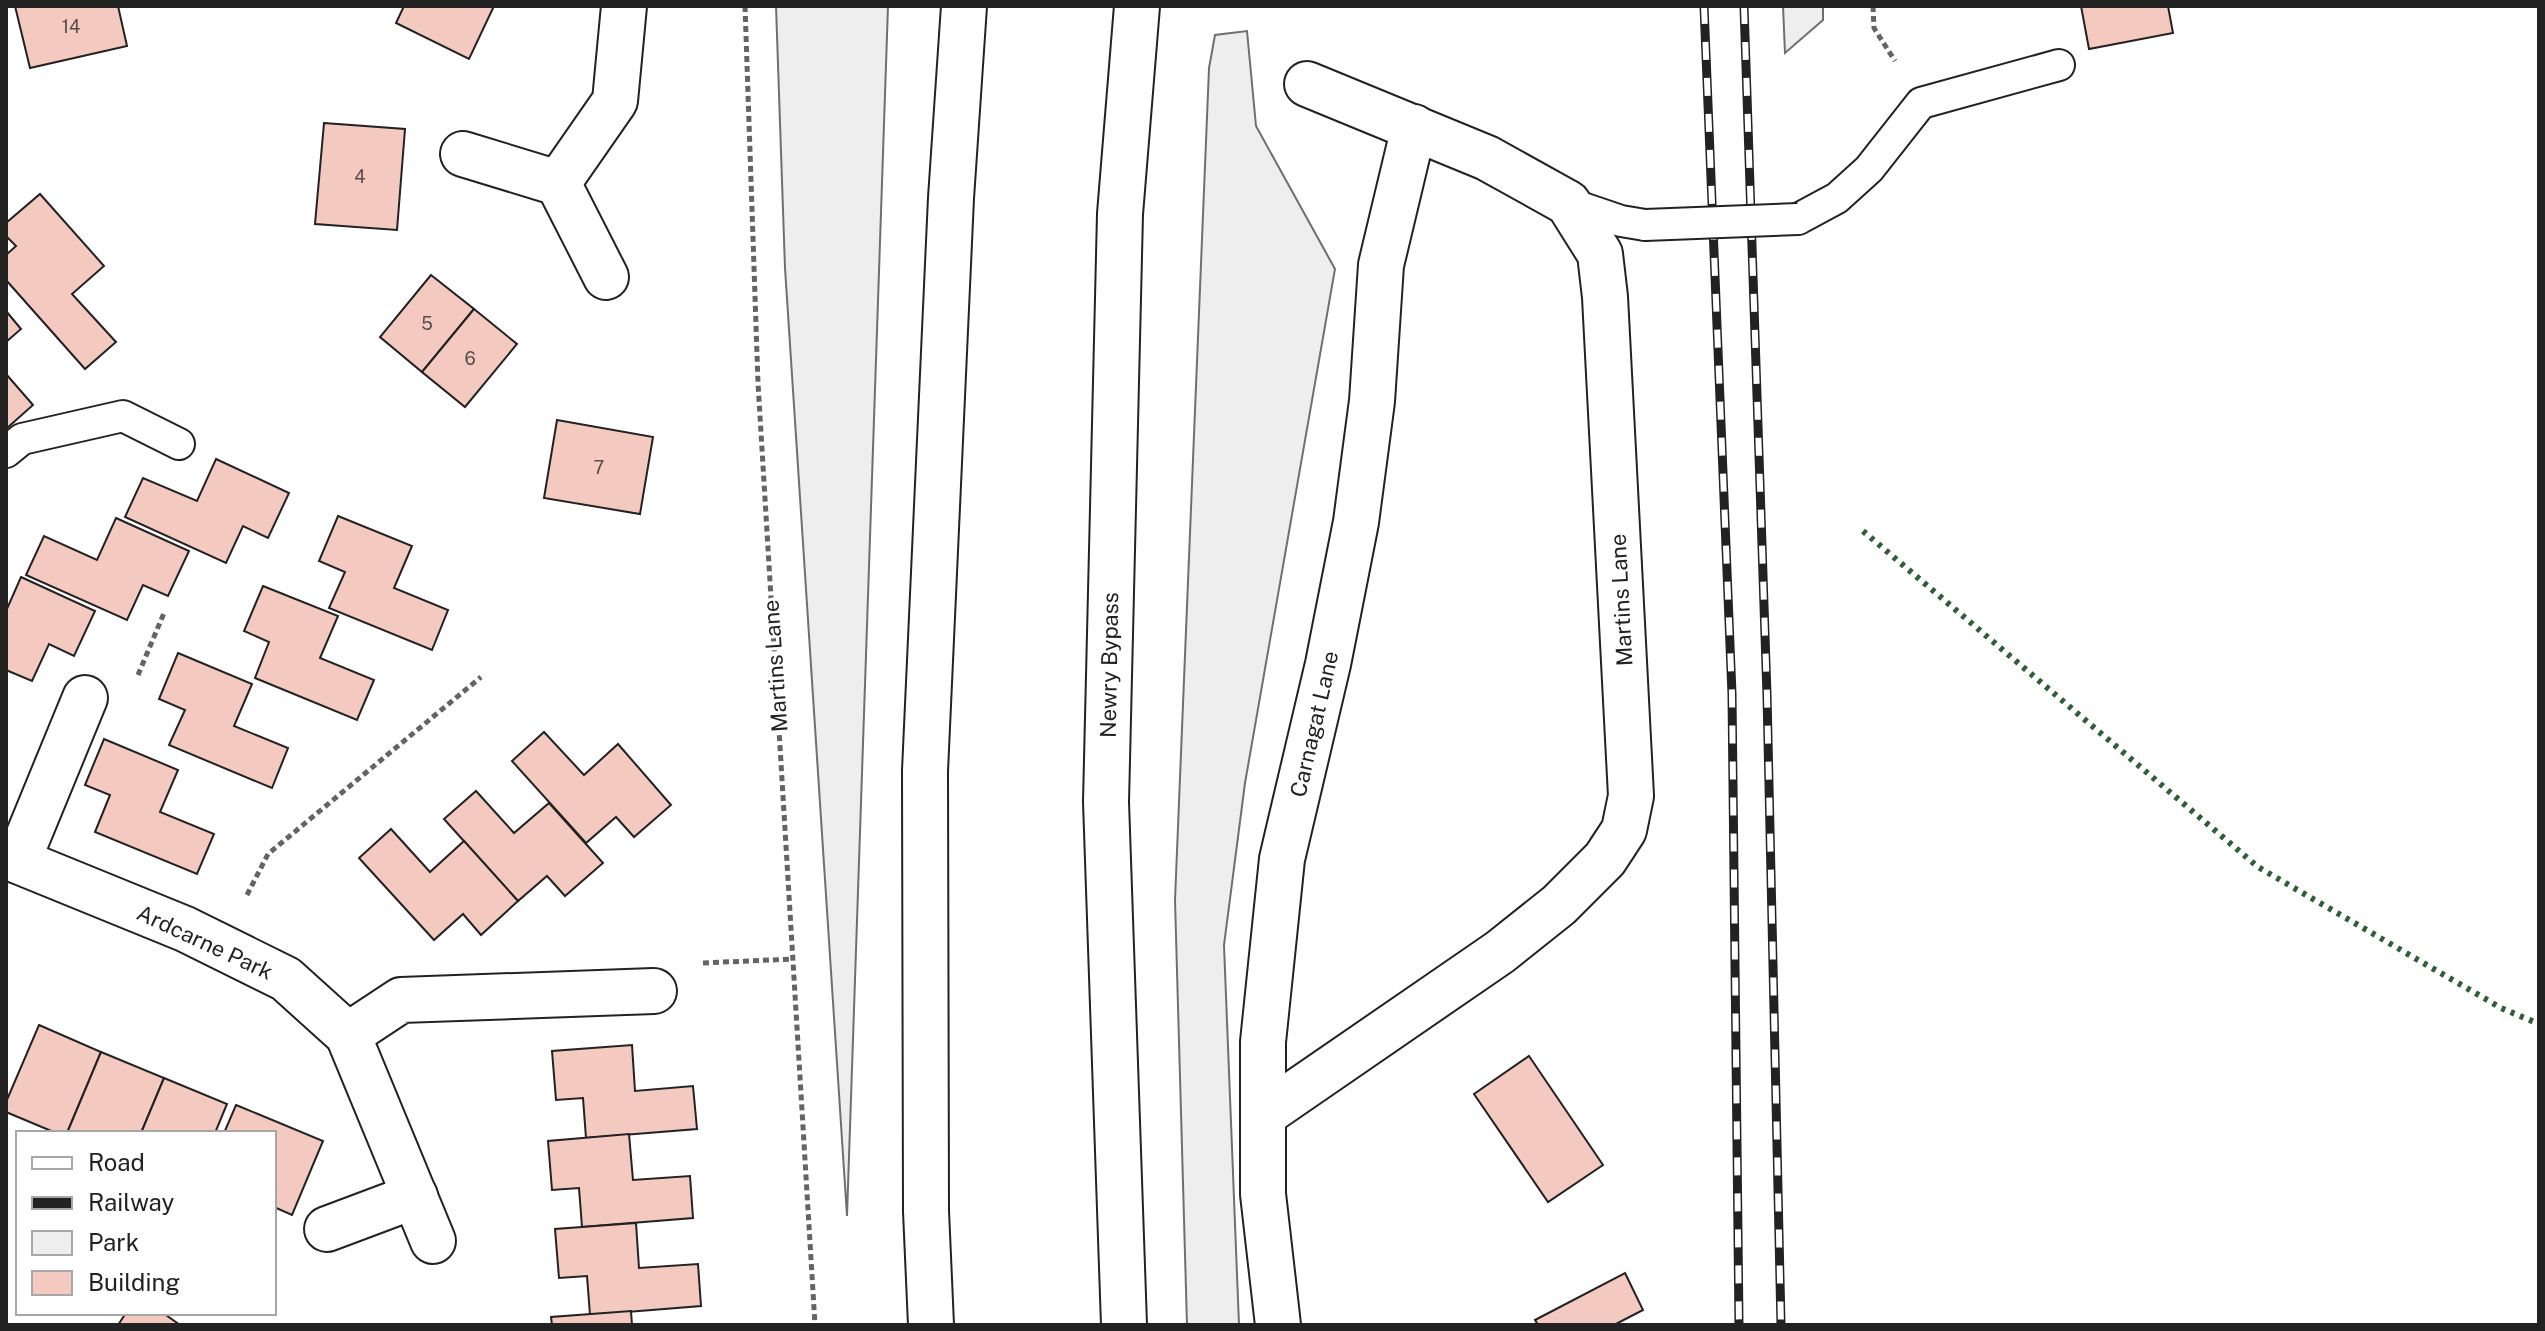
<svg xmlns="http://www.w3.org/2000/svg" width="2545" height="1331" viewBox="0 0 2545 1331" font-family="'Public Sans',sans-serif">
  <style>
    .green { fill: #eee; stroke: #6f6f6f; stroke-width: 2 }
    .building { fill: #f3c9c0; stroke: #222; stroke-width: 2 }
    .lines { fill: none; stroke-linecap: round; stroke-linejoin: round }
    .service-casing { stroke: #222; stroke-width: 34 }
    .minor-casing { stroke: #222; stroke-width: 48 }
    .trunk-casing { stroke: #222; stroke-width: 48 }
    .path { stroke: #646464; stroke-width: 5; stroke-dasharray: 6 4; stroke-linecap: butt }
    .service { stroke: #fff; stroke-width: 30 }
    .minor { stroke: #fff; stroke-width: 44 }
    .trunk { stroke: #fff; stroke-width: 44 }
    .rail-casing { stroke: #222; stroke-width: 9 }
    .rail { stroke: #fff; stroke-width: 6; stroke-dasharray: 18; stroke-linecap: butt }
    .service-bridge-casing { stroke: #222; stroke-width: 34; stroke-linecap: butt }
    .service-bridge { stroke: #fff; stroke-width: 30 }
    .hedge { stroke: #2f5e38; stroke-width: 6; stroke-dasharray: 4 6; stroke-linecap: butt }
    .labels { text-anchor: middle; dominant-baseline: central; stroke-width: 6; stroke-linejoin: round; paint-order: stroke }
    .number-label { font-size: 18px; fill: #564c4a }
    .street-label { font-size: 22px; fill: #222; stroke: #fff }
  </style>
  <rect width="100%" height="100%" fill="#fff"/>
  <!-- green -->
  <g class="green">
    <path d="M 776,6 L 888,6 L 847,1216 L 785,268 Z"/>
    <path d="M 1783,6 L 1823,6 L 1823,20 L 1785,53 Z"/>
    <path d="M 1247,31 L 1256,126 L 1335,269 L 1245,783 L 1224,945 L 1239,1325 L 1187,1325 L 1175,900 L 1209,68 L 1215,35 Z"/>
  </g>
  <!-- building -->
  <g class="building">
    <path d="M 15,6 L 118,6 L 127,46 L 30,68 Z"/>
    <path d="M 404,6 L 494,6 L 469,59 L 396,23 Z"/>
    <path d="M 2081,6 L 2168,6 L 2173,33 L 2089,49 Z"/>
    <path d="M 324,123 L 405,129 L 397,230 L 315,224 Z"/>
    <path d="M 40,194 L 104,266 L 72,294 L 116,342 L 85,369 L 6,280 L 6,255 L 16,246 L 6,236 L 6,223 Z"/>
    <path d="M 431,275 L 474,309 L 422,372 L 380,337 Z"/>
    <path d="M 474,309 L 517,344 L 465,407 L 422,372 Z"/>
    <path d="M 6,311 L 21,329 L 6,342 Z"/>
    <path d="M 6,374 L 33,405 L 6,429 Z"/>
    <path d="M 557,420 L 653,437 L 640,514 L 544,498 Z"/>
    <path d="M 216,459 L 289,493 L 268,538 L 243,526 L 226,563 L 125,517 L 143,478 L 197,501 Z"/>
    <path d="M 338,516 L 412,546 L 394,588 L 448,610 L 432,650 L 329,608 L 345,572 L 319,561 Z"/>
    <path d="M 116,518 L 189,551 L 168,596 L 143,585 L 127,620 L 26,575 L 44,536 L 97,560 Z"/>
    <path d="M 21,577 L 95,611 L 74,656 L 49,644 L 32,681 L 6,670 L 6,611 Z"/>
    <path d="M 263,586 L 338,616 L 320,658 L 374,680 L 357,720 L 255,678 L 269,642 L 244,631 Z"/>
    <path d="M 178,653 L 252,684 L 234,726 L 288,748 L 272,788 L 169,745 L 185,710 L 159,699 Z"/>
    <path d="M 544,732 L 584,775 L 618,744 L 671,805 L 634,837 L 616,817 L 586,843 L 512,761 Z"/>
    <path d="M 104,739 L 178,770 L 160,812 L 214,834 L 197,874 L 95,832 L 110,795 L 85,785 Z"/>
    <path d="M 476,791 L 514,833 L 549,803 L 603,863 L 565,896 L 547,876 L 518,901 L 444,819 Z"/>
    <path d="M 391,829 L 430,872 L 464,841 L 518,901 L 481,935 L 463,914 L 434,940 L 359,858 Z"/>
    <path d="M 39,1025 L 101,1052 L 67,1133 L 56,1133 L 6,1112 L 6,1102 Z"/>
    <path d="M 632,1045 L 635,1091 L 693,1086 L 697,1129 L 586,1138 L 583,1098 L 556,1100 L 552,1051 Z"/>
    <path d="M 101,1052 L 164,1078 L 141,1133 L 67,1133 Z"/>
    <path d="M 1529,1056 L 1603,1165 L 1548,1202 L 1474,1094 Z"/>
    <path d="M 164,1078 L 227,1104 L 215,1133 L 141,1133 Z"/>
    <path d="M 236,1105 L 323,1141 L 292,1215 L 274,1207 L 274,1133 L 224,1133 Z"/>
    <path d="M 629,1134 L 633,1180 L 690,1176 L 693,1218 L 582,1227 L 579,1188 L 552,1190 L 548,1141 Z"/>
    <path d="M 636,1223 L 639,1268 L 698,1264 L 701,1306 L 590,1315 L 587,1276 L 559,1278 L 555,1229 Z"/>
    <path d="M 1625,1273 L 1643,1310 L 1614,1325 L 1538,1325 L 1535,1320 Z"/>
    <path d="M 631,1311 L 632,1325 L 552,1325 L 551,1317 Z"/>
    <path d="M 126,1313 L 163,1313 L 180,1325 L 118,1325 Z"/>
  </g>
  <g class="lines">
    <!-- service casing -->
    <g class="service-casing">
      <g id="service">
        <path d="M 1568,203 L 1621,221 L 1645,225"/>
        <path d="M 1798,219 L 1837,198 L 1869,169 L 1921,103 L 2059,65"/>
        <path d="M 6,452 L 22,439 L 123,416 L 179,444"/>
      </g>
    </g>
    <!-- minor casing -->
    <g class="minor-casing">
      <g id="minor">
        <path d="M 463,154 L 558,183 L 606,277"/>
        <path d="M 558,183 L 615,101 L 624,6"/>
        <path d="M 6,853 L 18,861 L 185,929 L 286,979 L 348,1035 L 433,1241"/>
        <path d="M 18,861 L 85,698"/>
        <path d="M 348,1035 L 401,1000 L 654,991"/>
        <path d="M 1263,1115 L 1500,952 L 1559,905 L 1605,859 L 1624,830 L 1631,796 L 1605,297 L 1600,254 L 1568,203 L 1487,158 L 1307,84"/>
        <path d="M 327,1229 L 415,1196"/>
        <path d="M 1278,1325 L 1263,1194 L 1263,1042 L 1282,859 L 1328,664 L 1356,522 L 1372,401 L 1381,265 L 1414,127"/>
      </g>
    </g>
    <!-- trunk casing -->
    <g class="trunk-casing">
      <g id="trunk">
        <path d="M 931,1325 L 926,1211 L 925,771 L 951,198 L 964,6"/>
        <path d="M 1124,1325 L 1106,802 L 1120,214 L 1137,6"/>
      </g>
    </g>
    <!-- path -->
    <g class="path">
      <path d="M 745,6 L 758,383 L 815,1325"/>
      <path d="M 1873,6 L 1874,28 L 1895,61"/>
      <path d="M 138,675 L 164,613"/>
      <path d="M 247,895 L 268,854 L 481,677"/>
      <path d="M 703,963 L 793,959"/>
    </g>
    <!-- service -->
    <use href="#service" class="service"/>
    <!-- minor -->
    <use href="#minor" class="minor"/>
    <!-- trunk -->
    <use href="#trunk" class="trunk"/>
    <!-- rail casing -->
    <g class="rail-casing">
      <g id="rail">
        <path d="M 1704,6 L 1732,694 L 1739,1325"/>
        <path d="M 1744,6 L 1767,695 L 1781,1325"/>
      </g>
    </g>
    <!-- rail -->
    <use href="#rail" class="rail"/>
    <!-- service-bridge casing -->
    <g class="service-bridge-casing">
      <path id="service-bridge" d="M 1645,225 L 1798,219"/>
    </g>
    <!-- service-bridge -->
    <use href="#service-bridge" class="service-bridge"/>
    <!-- hedge -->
    <path class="hedge" d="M 1863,531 L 2258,867 L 2501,1008 L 2539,1024"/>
  </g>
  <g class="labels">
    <!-- number labels -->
    <g class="number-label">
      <text x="71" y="26">14</text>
      <text x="360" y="176">4</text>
      <text x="427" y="323">5</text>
      <text x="470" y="358">6</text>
      <text x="599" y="467">7</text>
    </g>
    <!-- street labels -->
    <g class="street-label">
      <text transform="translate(1621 600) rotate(-93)">Martins Lane</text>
      <text transform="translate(1109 665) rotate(-89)">Newry Bypass</text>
      <text transform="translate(775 666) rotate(-94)">Martins Lane</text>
      <text transform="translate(1314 724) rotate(-77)">Carnagat Lane</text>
      <text transform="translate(205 942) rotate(25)">Ardcarne Park</text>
    </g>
  </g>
  <!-- border -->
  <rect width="2545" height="1331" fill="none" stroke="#222222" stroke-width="16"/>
  <!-- legend -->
  <rect x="16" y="1131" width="260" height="184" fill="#ffffff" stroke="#a7a7a7" stroke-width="2"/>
  <rect x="32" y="1157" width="40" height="12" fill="#ffffff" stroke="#a7a7a7" stroke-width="2"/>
  <text x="88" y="1171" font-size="24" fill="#222222">Road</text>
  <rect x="32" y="1197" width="40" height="12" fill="#222222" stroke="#a7a7a7" stroke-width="2"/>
  <text x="88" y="1211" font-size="24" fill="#222222">Railway</text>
  <rect x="32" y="1231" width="40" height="24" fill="#eeeeee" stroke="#a7a7a7" stroke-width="2"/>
  <text x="88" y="1251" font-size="24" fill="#222222">Park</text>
  <rect x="32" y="1271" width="40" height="24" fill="#f3c9c0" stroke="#a7a7a7" stroke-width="2"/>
  <text x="88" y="1291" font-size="24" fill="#222222">Building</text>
</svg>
